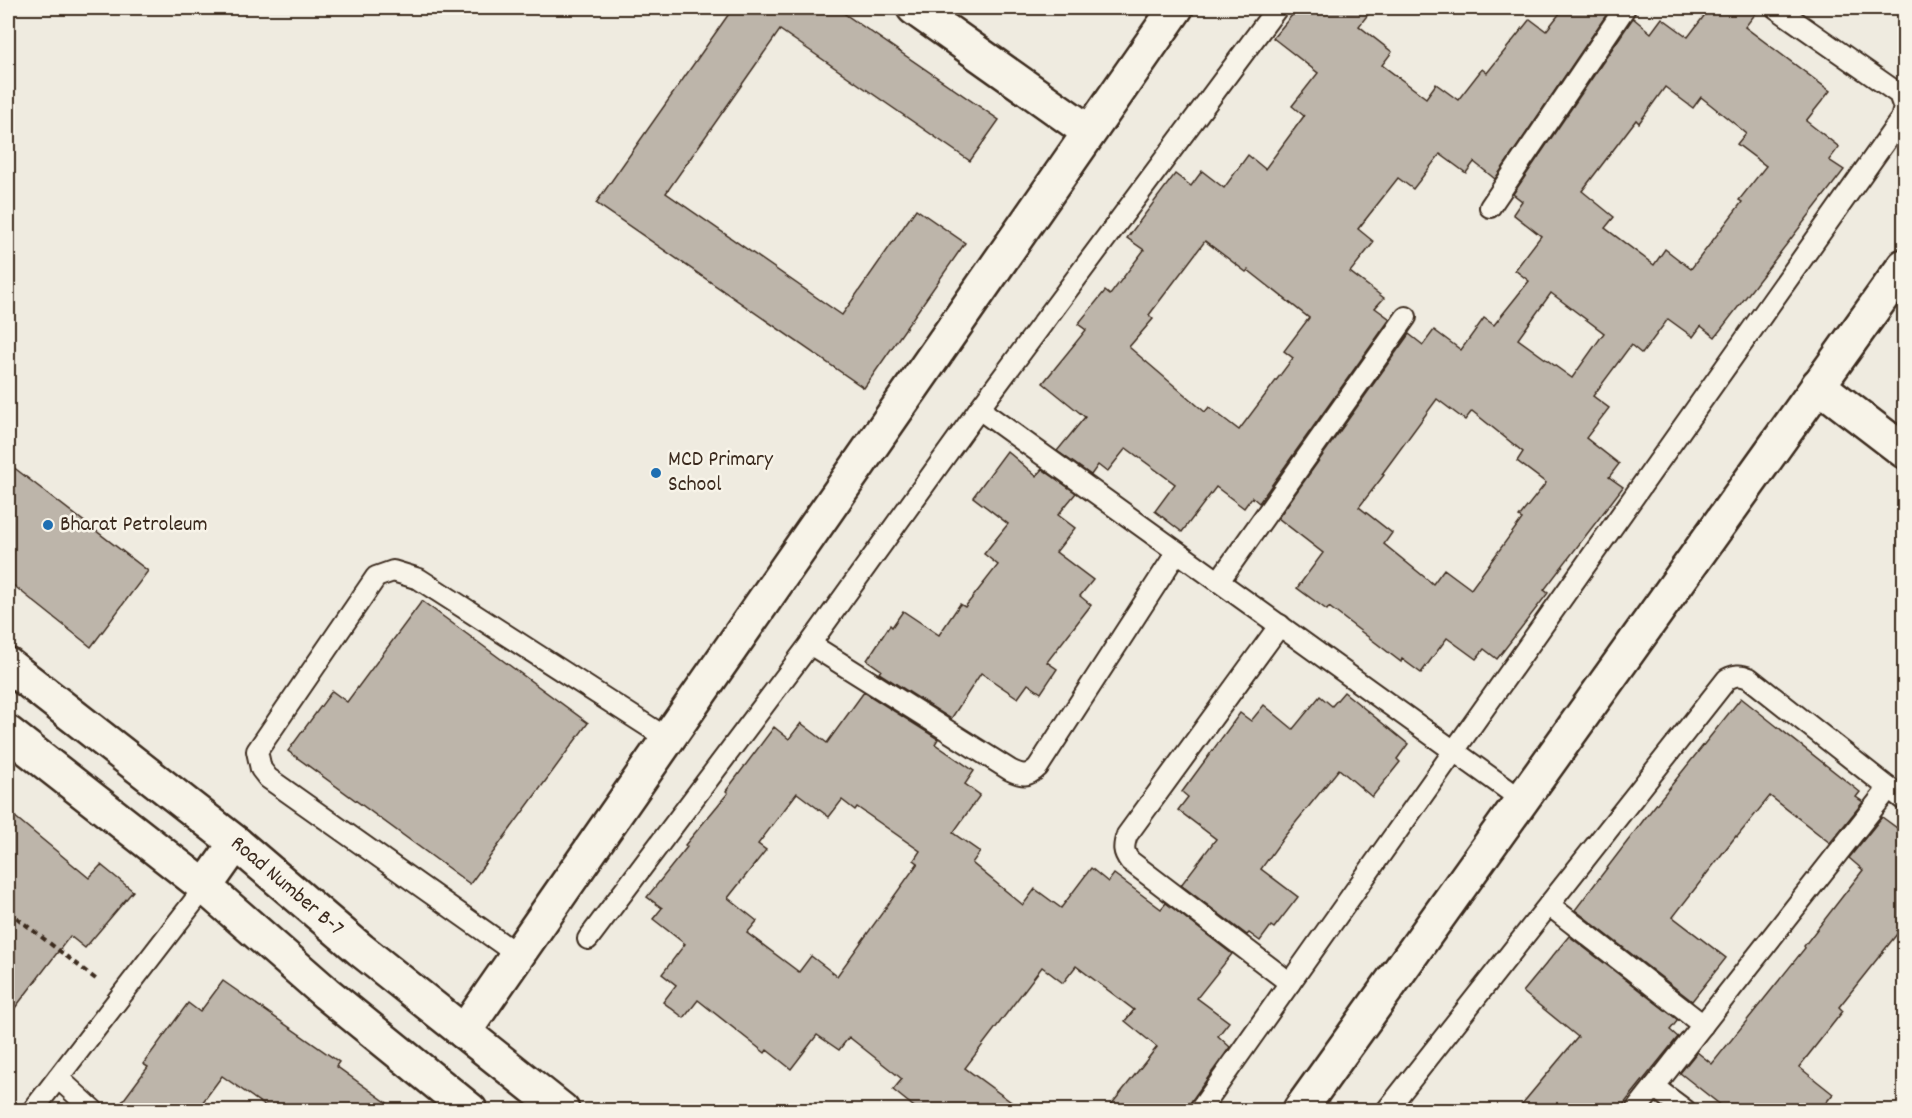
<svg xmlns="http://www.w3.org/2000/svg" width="1912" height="1118" viewBox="0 0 1912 1118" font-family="Dekko,sans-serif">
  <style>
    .building { fill: #bdb5aa; stroke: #3b2a1e; stroke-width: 1.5; fill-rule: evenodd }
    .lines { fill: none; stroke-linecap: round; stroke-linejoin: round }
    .lane-casing { stroke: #3b2a1e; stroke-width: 24 }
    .street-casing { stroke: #3b2a1e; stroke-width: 38 }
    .secondary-casing { stroke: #3b2a1e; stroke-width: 38 }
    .path { stroke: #3b2a1e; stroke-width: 4; stroke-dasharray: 6 4.5; stroke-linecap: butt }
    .lane { stroke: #f7f3e8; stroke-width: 20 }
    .street { stroke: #f7f3e8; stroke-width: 33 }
    .secondary { stroke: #f7f3e8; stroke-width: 33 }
    .poi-dot { fill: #1f6fb2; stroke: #f7f3e8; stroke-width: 2 }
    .labels { text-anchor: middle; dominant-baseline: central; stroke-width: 5; stroke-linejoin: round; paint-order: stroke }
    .poi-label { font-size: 22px; fill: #3b2a1e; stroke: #f7f3e8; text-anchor: start }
    .street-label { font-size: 22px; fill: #3b2a1e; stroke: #f7f3e8 }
  </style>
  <rect width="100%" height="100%" fill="#efebe0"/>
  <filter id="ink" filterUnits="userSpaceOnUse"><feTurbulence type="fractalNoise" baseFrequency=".0167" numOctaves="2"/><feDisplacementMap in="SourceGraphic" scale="12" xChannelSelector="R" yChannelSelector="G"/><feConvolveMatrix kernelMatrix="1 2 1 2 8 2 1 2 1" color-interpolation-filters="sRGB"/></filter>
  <g filter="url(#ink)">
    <!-- building -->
    <g class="building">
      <path d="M 733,8 L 836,8 L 999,120 L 970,161 L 780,30 L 666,193 L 842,315 L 916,209 L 965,243 L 864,388 L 596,203 Z"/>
      <path d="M 1298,8 L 1373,8 L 1359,26 L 1392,52 L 1382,65 L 1426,98 L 1436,84 L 1458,100 L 1482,69 L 1487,73 L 1530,19 L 1546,31 L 1564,8 L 1611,8 L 1495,179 L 1474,162 L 1466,173 L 1440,154 L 1413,189 L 1398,178 L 1358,229 L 1374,242 L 1350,272 L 1384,298 L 1375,308 L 1390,319 L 1259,503 L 1252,497 L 1244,508 L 1216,487 L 1182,532 L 1155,511 L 1175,484 L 1126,448 L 1107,472 L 1098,465 L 1091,475 L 1057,451 L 1085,417 L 1043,383 L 1086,330 L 1078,324 L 1105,291 L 1110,295 L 1144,250 L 1127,238 L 1175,174 L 1191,186 L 1202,171 L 1224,188 L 1248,155 L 1265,169 L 1304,116 L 1292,106 L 1318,73 L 1273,38 ZM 1205,241 L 1246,272 L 1248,270 L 1309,318 L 1284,351 L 1293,358 L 1239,430 L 1209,407 L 1205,412 L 1129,347 L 1153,319 L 1149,315 Z"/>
      <path d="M 1710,8 L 1760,8 L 1745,27 L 1830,91 L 1806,121 L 1839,147 L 1829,160 L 1844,170 L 1715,337 L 1701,326 L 1693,337 L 1668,319 L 1642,354 L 1631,345 L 1593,396 L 1609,408 L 1586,438 L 1619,464 L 1609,477 L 1623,487 L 1544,590 L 1548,593 L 1497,659 L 1484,649 L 1476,659 L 1447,638 L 1421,673 L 1402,659 L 1401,662 L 1329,607 L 1327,610 L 1297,588 L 1323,553 L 1278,518 L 1409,334 L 1423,345 L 1434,330 L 1461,350 L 1484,318 L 1494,325 L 1529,281 L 1515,270 L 1541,236 L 1513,214 L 1522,201 L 1513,194 L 1633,18 L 1651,33 L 1662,18 L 1688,37 ZM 1665,87 L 1693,108 L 1701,97 L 1746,133 L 1737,144 L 1766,166 L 1739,200 L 1742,202 L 1691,269 L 1665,249 L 1654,265 L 1605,228 L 1614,217 L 1582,191 L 1636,120 L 1639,123 ZM 1551,293 L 1604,333 L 1572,378 L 1518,339 ZM 1437,399 L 1465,420 L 1472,411 L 1523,452 L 1517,461 L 1546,483 L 1519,517 L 1522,519 L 1471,589 L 1444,569 L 1433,584 L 1384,544 L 1392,533 L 1359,507 L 1384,475 L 1382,474 Z"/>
      <path d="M 1007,451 L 1036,476 L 1042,469 L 1076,493 L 1058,515 L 1075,528 L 1056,552 L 1093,580 L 1080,596 L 1091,605 L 1047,662 L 1057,669 L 1041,693 L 1028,684 L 1018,698 L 981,673 L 951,719 L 879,673 L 881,670 L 867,660 L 890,625 L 892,627 L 903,611 L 939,635 L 960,604 L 965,607 L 998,565 L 984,554 L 1008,524 L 973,497 Z"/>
      <path d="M 8,463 L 148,571 L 91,647 L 8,581 Z"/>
      <path d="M 422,601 L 588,723 L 470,884 L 288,751 L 332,691 L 347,702 Z"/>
      <path d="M 864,692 L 938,739 L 935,744 L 974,771 L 965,784 L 980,795 L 953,833 L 980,852 L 972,863 L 1023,905 L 1035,889 L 1061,908 L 1091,868 L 1108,882 L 1114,874 L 1161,909 L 1166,903 L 1232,954 L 1197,998 L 1229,1022 L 1218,1036 L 1230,1047 L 1185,1110 L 1107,1110 L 1157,1047 L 1125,1021 L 1134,1010 L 1076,966 L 1063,983 L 1042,967 L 965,1068 L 1022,1110 L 918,1110 L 893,1090 L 902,1079 L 849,1037 L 839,1050 L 817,1035 L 791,1069 L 767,1050 L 765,1053 L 698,1000 L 684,1018 L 663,1002 L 676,985 L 662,974 L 685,944 L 653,919 L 662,908 L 647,897 L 687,847 L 685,845 L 728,793 L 726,791 L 774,727 L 789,739 L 801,723 L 827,743 ZM 797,793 L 829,817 L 842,800 L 855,810 L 857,807 L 920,851 L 914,860 L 918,863 L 837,976 L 811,956 L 799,972 L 747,933 L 757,921 L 728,898 L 766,850 L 758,844 Z"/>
      <path d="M 1344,692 L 1408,744 L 1397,759 L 1400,762 L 1372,797 L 1339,769 L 1284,837 L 1261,869 L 1298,897 L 1274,928 L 1271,926 L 1260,941 L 1249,933 L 1247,935 L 1181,885 L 1216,839 L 1178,810 L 1188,797 L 1182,792 L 1240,713 L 1251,721 L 1264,705 L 1293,729 L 1320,696 L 1332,706 Z"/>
      <path d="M 1741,698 L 1860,792 L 1856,797 L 1863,802 L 1830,843 L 1770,796 L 1737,837 L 1736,836 L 1673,917 L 1726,958 L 1692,1001 L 1575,910 L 1646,817 Z"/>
      <path d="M 8,811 L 89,878 L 101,865 L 133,891 L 85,948 L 70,936 L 8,1017 Z"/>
      <path d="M 1882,817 L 1905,834 L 1905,924 L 1839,1007 L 1843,1011 L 1799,1067 L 1833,1094 L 1820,1110 L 1727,1110 L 1680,1073 L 1697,1052 L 1712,1064 L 1805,948 L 1804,946 L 1863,870 L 1849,858 Z"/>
      <path d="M 1569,936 L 1678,1020 L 1670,1030 L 1678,1037 L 1619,1110 L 1517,1110 L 1578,1037 L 1523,992 Z"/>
      <path d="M 223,981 L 339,1062 L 336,1066 L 397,1110 L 271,1110 L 222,1076 L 197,1110 L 116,1110 L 148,1067 L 143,1064 L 188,1003 L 200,1012 Z"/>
    </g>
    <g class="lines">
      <!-- lane casing -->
      <g class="lane-casing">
        <g id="lane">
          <path d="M 1490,207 L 1625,8"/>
          <path d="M 979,409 L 1522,800"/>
          <path d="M 1219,581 L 1406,317"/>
          <path d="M 1280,625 L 1127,835 C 1123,847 1123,852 1130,861 L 1290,983"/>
          <path d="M 810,644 L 1010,770 C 1022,776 1028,777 1038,767 L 1177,552"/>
          <path d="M 1549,905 L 1703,1025"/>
          <path d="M 588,939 L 810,644 L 979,409 L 1277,8"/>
          <path d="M 518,955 L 268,778 L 261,769 L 257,751 L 376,577 L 393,571 L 419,579 L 668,739"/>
          <path d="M 58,1078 L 93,1110"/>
          <path d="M 1654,1087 L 1685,1110"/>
          <path d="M 33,1110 L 205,887"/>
          <path d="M 1200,1110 L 1901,119 L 1904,108 L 1899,94 L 1776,8"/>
          <path d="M 1387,1110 L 1727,679 C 1735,675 1740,674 1749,678 L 1904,800"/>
          <path d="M 1636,1110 L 1889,788"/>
        </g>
      </g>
      <!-- street casing -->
      <g class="street-casing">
        <g id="street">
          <path d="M 914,8 L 1089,132"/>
          <path d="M 1818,385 L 1904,451"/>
          <path d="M 205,887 L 236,843"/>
          <path d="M 464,1032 L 1176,8"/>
          <path d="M 1300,1110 L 1904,266"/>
        </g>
      </g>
      <!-- secondary casing -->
      <g class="secondary-casing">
        <g id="secondary">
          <path id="s1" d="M 8,665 L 236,843 L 361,950 L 562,1110"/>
          <path d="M 8,733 L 205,887 L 326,993 L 470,1110"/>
        </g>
      </g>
      <!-- path -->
      <path class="path" d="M 8,911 L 97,980"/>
      <!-- lane -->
      <use href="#lane" class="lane"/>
      <!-- street -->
      <use href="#street" class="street"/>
      <!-- secondary -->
      <use href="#secondary" class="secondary"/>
    </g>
  </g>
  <!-- markers -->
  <g class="poi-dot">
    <circle cx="656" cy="473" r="6"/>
    <circle cx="48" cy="525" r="6"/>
  </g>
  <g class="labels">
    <!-- poi labels -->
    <g class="poi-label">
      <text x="668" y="460">MCD Primary<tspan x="668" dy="25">School</tspan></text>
      <text x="60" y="525">Bharat Petroleum</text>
    </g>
    <!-- street labels -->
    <g class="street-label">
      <text stroke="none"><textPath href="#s1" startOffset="356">Road Number B-7</textPath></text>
    </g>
  </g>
  <!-- margin -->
  <rect width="1912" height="1118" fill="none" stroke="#f7f3e8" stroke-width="30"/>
  <rect x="15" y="15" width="1882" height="1088" fill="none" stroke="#3b2a1e" stroke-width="2" filter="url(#ink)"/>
</svg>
